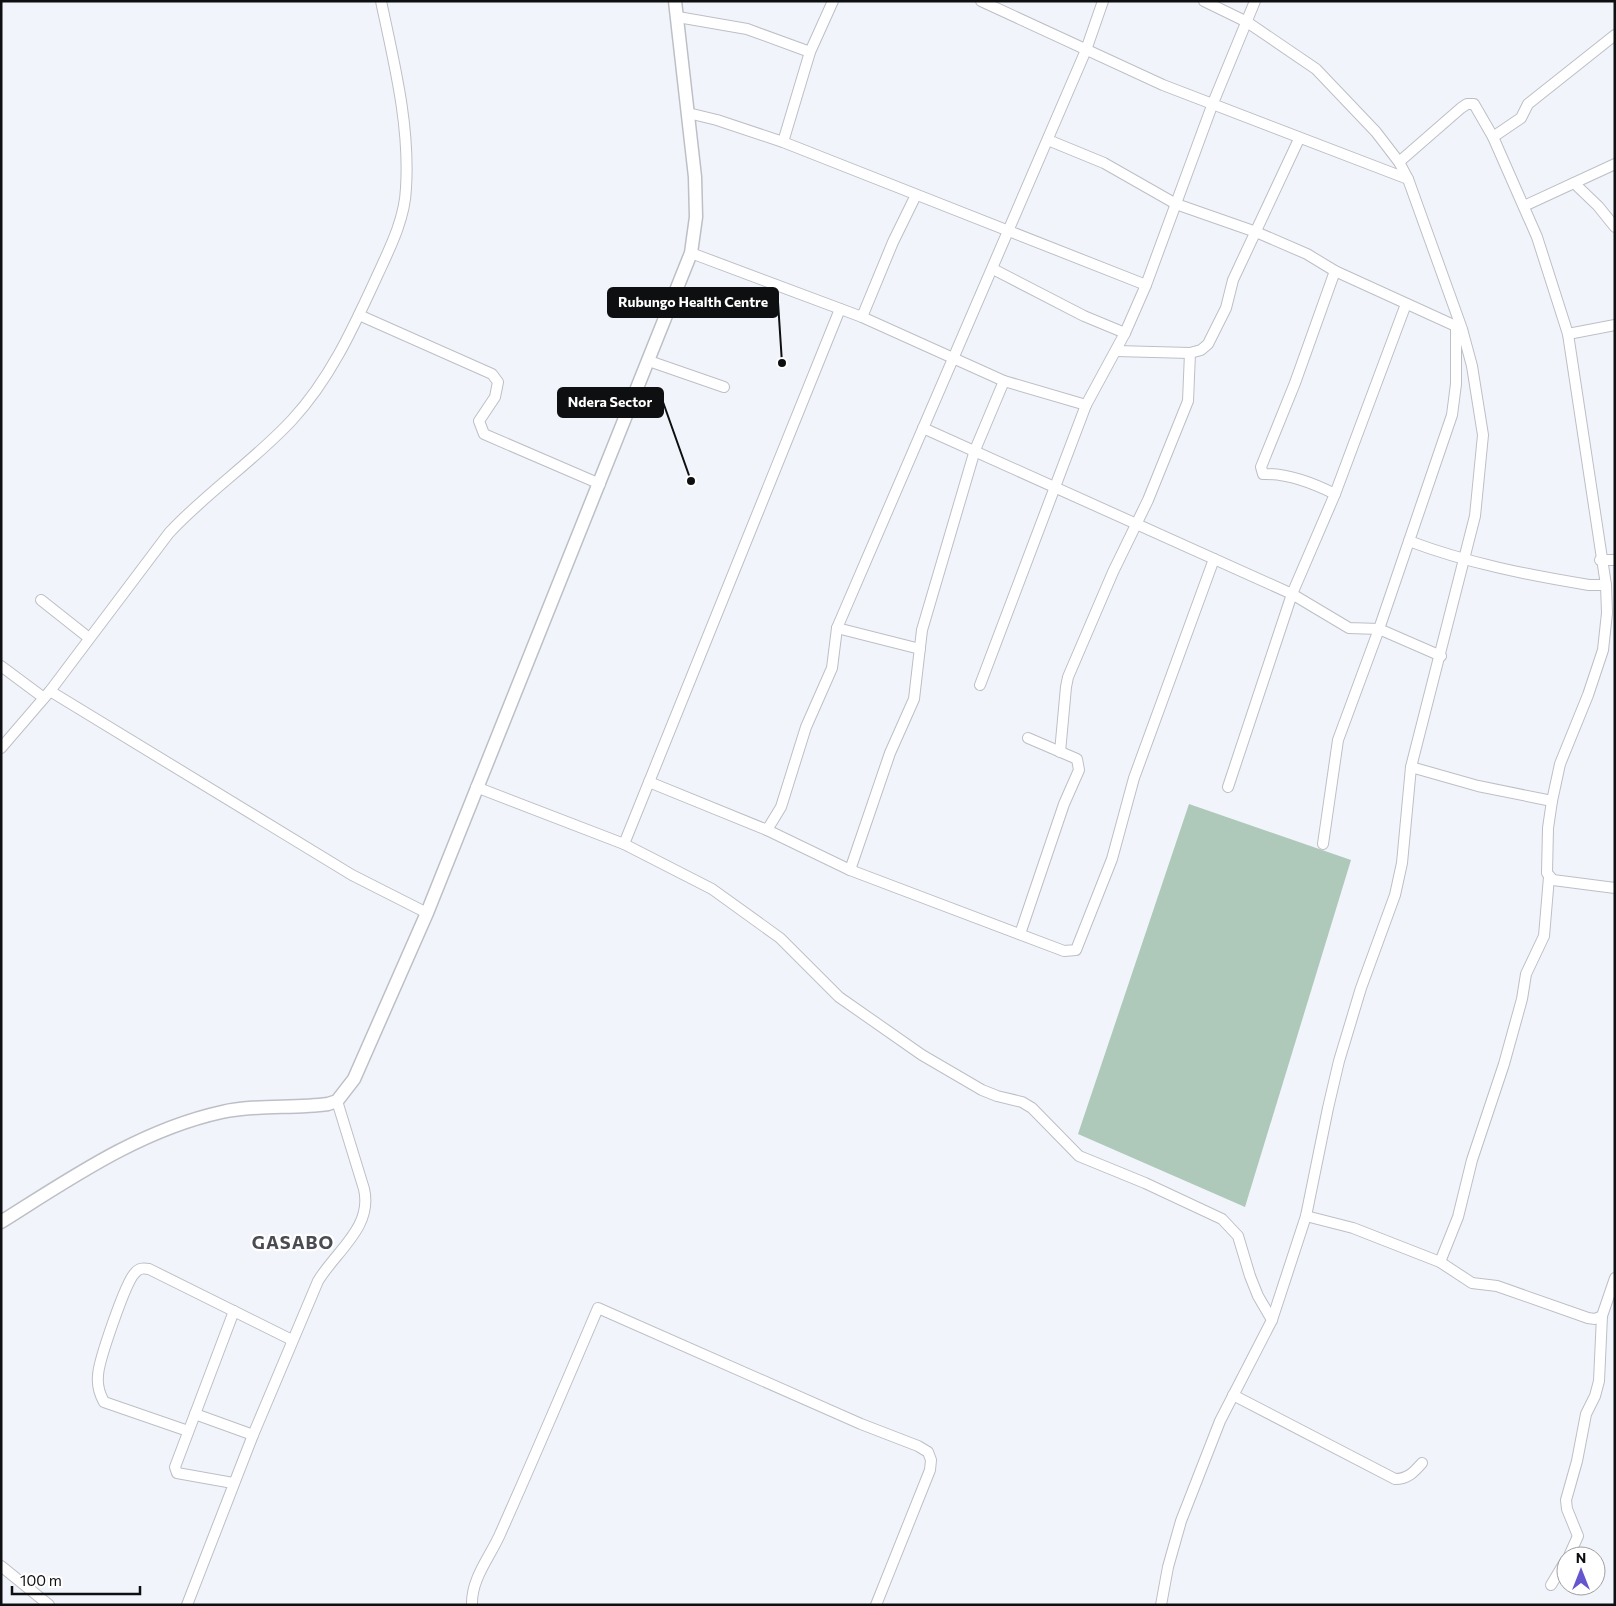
<svg xmlns="http://www.w3.org/2000/svg" width="1616" height="1606" viewBox="0 0 1616 1606" font-family="Commissioner,sans-serif">
  <style>
    .green { fill: #aec9b9 }
    .lines { fill: none; stroke-linecap: round; stroke-linejoin: round }
    .minor-casing { stroke: #bdbfc6; stroke-width: 12 }
    .major-casing { stroke: #bdbfc6; stroke-width: 15 }
    .minor { stroke: #fff; stroke-width: 10 }
    .major { stroke: #fff; stroke-width: 12 }
    .labels { text-anchor: middle; dominant-baseline: central; stroke-width: 4.5; stroke-linejoin: round; paint-order: stroke }
    .district-label { font-size: 18px; font-weight: bold; letter-spacing: 1px; fill: #4a4c52; stroke: #fff }
    .leader { fill: none; stroke: #0e0f11; stroke-width: 2 }
    .callout-dot { fill: #0e0f11; stroke: #fff; stroke-width: 2 }
    .callout { fill: #0e0f11; stroke: #0e0f11; stroke-width: 2 }
    .callout-label { font-size: 14px; text-anchor: middle; font-weight: bold; fill: #fff }
  </style>
  <rect width="100%" height="100%" fill="#f2f4fc"/>
  <!-- green -->
  <path class="green" d="M 1189,804 L 1351,860 L 1245,1207 L 1078,1134 Z"/>
  <g class="lines">
    <!-- minor casing -->
    <g class="minor-casing">
      <g id="minor">
        <path d="M 981,1 L 1163,85 L 1408,179"/>
        <path d="M 678,17 L 747,29 L 810,52"/>
        <path d="M 688,113 L 717,120 L 783,142 L 1146,285"/>
        <path d="M 1493,137 L 1521,118 L 1528,104 L 1615,35"/>
        <path d="M 1048,140 L 1104,163 L 1176,204 L 1256,232 L 1307,254 L 1335,271 L 1460,328"/>
        <path d="M 783,142 L 810,52 L 833,1"/>
        <path d="M 1399,162 L 1461,108 L 1467,104 L 1474,104 L 1493,137 L 1537,237 L 1568,334 L 1606,585 L 1607,613 L 1603,650 L 1588,695 L 1560,764 L 1552,801 L 1548,828 L 1547,873 L 1553,880 L 1615,888"/>
        <path d="M 1574,183 L 1598,206 L 1615,227"/>
        <path d="M 1524,206 L 1615,164"/>
        <path d="M 691,253 L 862,317 L 1004,381 L 1086,405"/>
        <path d="M 993,269 L 1084,316 L 1125,333"/>
        <path d="M 359,315 L 492,374 L 498,382 L 495,397 L 479,421 L 484,434 L 600,484"/>
        <path d="M 862,317 L 893,242 L 916,195"/>
        <path d="M 1568,334 L 1615,325"/>
        <path d="M 1116,351 L 1190,353"/>
        <path d="M 649,361 L 724,387"/>
        <path d="M 923,428 L 1292,594 L 1349,628 L 1379,629 L 1441,656"/>
        <path d="M 1335,494 C 1313,483 1288,473 1263,474 L 1261,467 L 1295,383 L 1335,271"/>
        <path d="M 1409,541 C 1467,563 1528,575 1589,585 L 1606,585"/>
        <path d="M 1600,560 L 1615,560"/>
        <path d="M 41,600 L 89,638"/>
        <path d="M 837,628 L 920,649"/>
        <path d="M 1,666 L 44,698"/>
        <path d="M 980,685 L 1086,405 L 1125,333 L 1146,285 L 1213,103 L 1255,1"/>
        <path d="M 50,691 L 352,875 L 427,913"/>
        <path d="M 1,748 L 50,691 L 169,533 C 207,492 254,461 292,420 C 331,378 354,326 378,274 C 390,248 405,218 406,188 C 410,125 394,63 381,1"/>
        <path d="M 1060,752 L 1066,687 L 1068,677 L 1113,572 L 1148,500 L 1188,401 L 1190,353 L 1201,350 L 1208,344 L 1226,308 L 1233,280 L 1299,139"/>
        <path d="M 1411,767 L 1478,786 L 1552,801"/>
        <path d="M 649,782 L 767,830 L 850,870 L 1064,951 L 1076,950 L 1112,859 L 1134,778 L 1214,559"/>
        <path d="M 476,787 L 624,844 L 712,889 L 780,938 L 839,997 L 922,1055 L 982,1090 L 997,1096 L 1022,1102 L 1032,1108 L 1079,1156 L 1145,1183 L 1222,1219 L 1238,1236 L 1250,1276 L 1258,1296 L 1272,1320"/>
        <path d="M 1228,787 L 1292,594 L 1335,494 L 1406,304"/>
        <path d="M 767,830 L 781,807 L 806,727 L 832,668 L 837,628 L 1086,50 L 1103,1"/>
        <path d="M 624,844 L 840,309"/>
        <path d="M 1323,844 L 1338,740 L 1379,629 L 1452,415 L 1456,384 L 1456,326"/>
        <path d="M 850,870 L 890,753 L 914,699 L 922,630 L 975,450 L 1004,381"/>
        <path d="M 1020,934 L 1064,804 L 1079,770 L 1077,759 L 1028,738"/>
        <path d="M 1306,1216 L 1353,1228 L 1440,1262 L 1472,1283 L 1497,1286 L 1588,1318 L 1595,1319 L 1602,1316 L 1615,1278"/>
        <path d="M 1440,1262 L 1458,1217 L 1472,1160 L 1504,1064 L 1522,999 L 1526,974 L 1544,936 L 1549,877"/>
        <path d="M 1233,1395 L 1395,1479 C 1408,1479 1414,1472 1422,1463"/>
        <path d="M 195,1414 L 253,1435"/>
        <path d="M 188,1431 L 104,1402 C 99,1393 97,1386 98,1376 C 98,1362 126,1281 135,1273 C 139,1268 143,1268 149,1269 L 292,1340"/>
        <path d="M 233,1483 L 177,1473 L 175,1467 L 234,1311"/>
        <path d="M 1569,1556 L 1578,1536 L 1567,1509 L 1566,1500 L 1577,1461 L 1586,1414 L 1595,1396 L 1599,1381 L 1602,1316"/>
        <path d="M 1,1566 L 49,1605"/>
        <path d="M 1551,1585 L 1566,1560"/>
        <path d="M 187,1605 L 253,1435 L 318,1281 C 336,1251 373,1227 364,1189 L 337,1101"/>
        <path d="M 472,1605 C 471,1578 491,1556 501,1532 C 534,1458 566,1383 598,1308 L 861,1424 L 918,1446 L 928,1452 L 931,1460 L 930,1470 L 876,1605"/>
        <path d="M 1161,1605 L 1168,1567 L 1181,1521 L 1220,1421 L 1272,1320 L 1306,1216 L 1328,1108 L 1339,1061 L 1361,988 L 1395,895 L 1402,863 L 1411,767 L 1475,516 L 1483,435 L 1472,366 L 1462,329 L 1408,179 L 1399,162 L 1376,132 L 1316,69 L 1247,22 L 1204,1"/>
      </g>
    </g>
    <!-- major casing -->
    <g class="major-casing">
      <path id="major" d="M 1,1222 C 71,1178 140,1130 222,1112 C 257,1104 293,1109 328,1104 L 337,1101 L 354,1079 L 427,913 L 691,253 L 696,217 L 695,177 L 675,1"/>
    </g>
    <!-- minor -->
    <use href="#minor" class="minor"/>
    <!-- major -->
    <use href="#major" class="major"/>
  </g>
  <g class="labels">
    <!-- district labels -->
    <g class="district-label">
      <text x="293" y="1242">GASABO</text>
    </g>
  </g>
  <!-- callouts -->
  <path class="leader" d="M782 363L778 302M691 481L663 402"/>
  <g class="callout-dot">
    <circle cx="782" cy="363" r="5"/>
    <circle cx="691" cy="481" r="5"/>
  </g>
  <g class="callout">
    <rect x="608" y="288" width="170" height="29" rx="5"/>
    <rect x="558" y="388" width="105" height="29" rx="5"/>
  </g>
  <g class="callout-label">
    <text x="693" y="307">Rubungo Health Centre</text>
    <text x="610" y="407">Ndera Sector</text>
  </g>
  <!-- border -->
  <rect width="1616" height="1606" fill="none" stroke="#0e0f11" stroke-width="5"/>
  <!-- north arrow -->
  <g transform="translate(1581 1571)"><circle r="24" fill="#ffffff" stroke="#9f9fa0"/>
  <path d="M0-4L9 19L0 12L-9 19Z" fill="#6556cf"/>
  <text y="-8" font-size="14" font-weight="bold" text-anchor="middle" fill="#0e0f11">N</text>
  </g>
  <!-- scale -->
  <path d="M12 1586v8h128v-8" fill="none" stroke="#0e0f11" stroke-width="2.5"/>
  <text x="20" y="1586" font-size="15" fill="#0e0f11" stroke="#ffffff" stroke-width="4" paint-order="stroke">100 m</text>
</svg>
